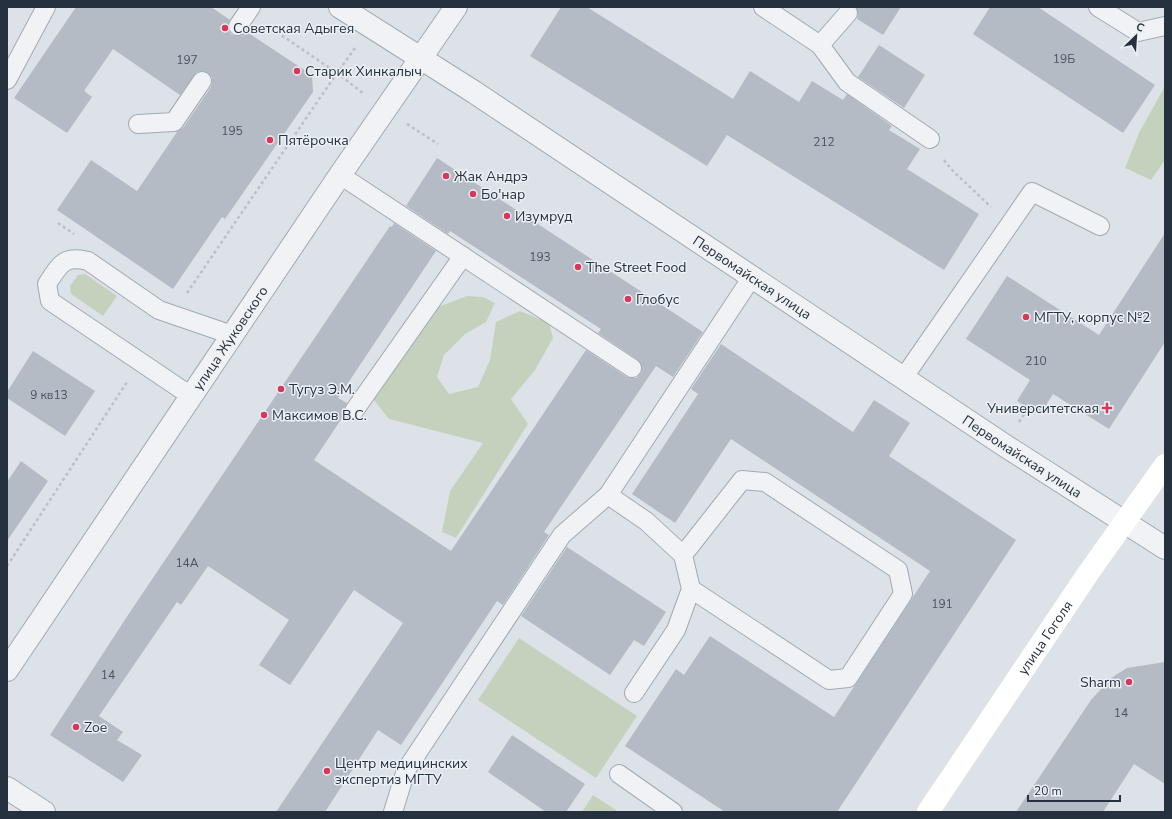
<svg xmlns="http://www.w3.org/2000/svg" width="1172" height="819" viewBox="0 0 1172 819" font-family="'Nunito Sans',sans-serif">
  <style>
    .green { fill: #c4d2bd }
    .building { fill: #b4bbc5 }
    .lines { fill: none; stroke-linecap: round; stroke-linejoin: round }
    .service-casing { stroke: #a2a9b2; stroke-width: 20 }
    .minor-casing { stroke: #a2a9b2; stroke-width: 24 }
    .tertiary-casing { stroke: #a2a9b2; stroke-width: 24 }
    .path { stroke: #bbc0c6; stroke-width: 2.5; stroke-dasharray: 3 3; stroke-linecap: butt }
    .service { stroke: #f0f2f6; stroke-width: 18 }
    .minor { stroke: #f0f2f6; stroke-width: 22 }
    .tertiary { stroke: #f0f2f6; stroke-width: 22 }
    .secondary { stroke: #fff; stroke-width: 22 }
    .poi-dot { fill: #d8375b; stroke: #ecf1f6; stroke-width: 1.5 }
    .labels { text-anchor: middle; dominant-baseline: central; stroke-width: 3; stroke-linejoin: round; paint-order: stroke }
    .number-label { font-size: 12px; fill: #495460 }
    .poi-label { font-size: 14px; fill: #25313f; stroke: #ecf1f6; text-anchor: start }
    .street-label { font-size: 14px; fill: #25313f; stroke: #ecf1f6 }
  </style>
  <rect width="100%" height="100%" fill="#dde2e8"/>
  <!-- green -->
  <g class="green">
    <path d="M 1165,86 L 1165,160 L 1151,180 L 1125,168 L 1139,133 Z"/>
    <path d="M 85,274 L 117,296 L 103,316 L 71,294 L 70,286 L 78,275 Z"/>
    <path d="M 467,296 L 483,297 L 495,303 L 486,322 L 465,334 L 444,355 L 437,377 L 449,394 L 478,387 L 490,360 L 496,322 L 520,311 L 549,323 L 553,338 L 535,370 L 511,399 L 528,424 L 456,538 L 442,532 L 450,491 L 483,443 L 389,419 L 362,385 L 412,317 Z"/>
    <path d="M 519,638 L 637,716 L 596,778 L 478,700 Z"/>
    <path d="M 593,795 L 619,812 L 582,812 Z"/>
  </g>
  <!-- building -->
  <g class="building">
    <path d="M 76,7 L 211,7 L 230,20 L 228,30 L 232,35 L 242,36 L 247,32 L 312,75 L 313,92 L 225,219 L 222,217 L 173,289 L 57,210 L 91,160 L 137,191 L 177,132 L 183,128 L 211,87 L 212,77 L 203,71 L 197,72 L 180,95 L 113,49 L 84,91 L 92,97 L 67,133 L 14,98 Z"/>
    <path d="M 561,7 L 587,7 L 733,99 L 750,71 L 799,102 L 812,81 L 843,100 L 847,94 L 892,126 L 889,130 L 920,149 L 907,169 L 979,214 L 944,270 L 727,135 L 707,166 L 530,56 Z"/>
    <path d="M 856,7 L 901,7 L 883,35 L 857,19 L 858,15 Z"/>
    <path d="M 990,7 L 1038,7 L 1155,85 L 1123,133 L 973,34 Z"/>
    <path d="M 879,45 L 925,75 L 904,108 L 858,77 Z"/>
    <path d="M 437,158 L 703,332 L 673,377 L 656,366 L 544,532 L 549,535 L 503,605 L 497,601 L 401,745 L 378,730 L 325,812 L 276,812 L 403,623 L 354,590 L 290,685 L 259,665 L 289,620 L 208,566 L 181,605 L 177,602 L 99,716 L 123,732 L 117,740 L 142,755 L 123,782 L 50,735 L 128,615 L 390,226 L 392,227 L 394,223 L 436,251 L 338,398 L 347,403 L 344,410 L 344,415 L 314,460 L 451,551 L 586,350 L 627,377 L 636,378 L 641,373 L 642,368 L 638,360 L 598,333 L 601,329 L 450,231 L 448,234 L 406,206 Z"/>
    <path d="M 1165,233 L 1165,342 L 1109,429 L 1053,394 L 1040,415 L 1028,408 L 1017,401 L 1030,380 L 966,339 L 1007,276 L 1099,335 Z"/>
    <path d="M 721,344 L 853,432 L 874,400 L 910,423 L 889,456 L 1016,540 L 837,812 L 725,812 L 625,746 L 676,669 L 684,675 L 710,636 L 834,717 L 930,571 L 731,439 L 675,523 L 632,494 L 698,394 L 691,389 Z"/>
    <path d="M 33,351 L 95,391 L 65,436 L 7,398 L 7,392 Z"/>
    <path d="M 21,461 L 48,481 L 7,541 L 7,482 Z"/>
    <path d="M 567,547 L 666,612 L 644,646 L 634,640 L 610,675 L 521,616 Z"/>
    <path d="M 1165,662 L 1165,784 L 1134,764 L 1103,812 L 1016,812 L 1091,700 L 1111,678 L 1127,668 Z"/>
    <path d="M 512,735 L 585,784 L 566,812 L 546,812 L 488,772 Z"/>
  </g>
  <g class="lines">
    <!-- service casing -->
    <g class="service-casing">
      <g id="service">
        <path d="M 763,7 L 820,45 L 847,82 L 930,139"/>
        <path d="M 1098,7 L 1138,32 L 1165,26"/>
        <path d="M 238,26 L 251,7"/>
        <path d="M 820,45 L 848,13"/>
        <path d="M 7,80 L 46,7"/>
        <path d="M 138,124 L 174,122 L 202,81"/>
        <path d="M 340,175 L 632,368"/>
        <path d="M 904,377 L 1032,192 L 1100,226"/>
        <path d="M 191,396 L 50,301 L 47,284 C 60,265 63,255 88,261 L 159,310 L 232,335"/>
        <path d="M 354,411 L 463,256"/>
        <path d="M 608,495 L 646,521 L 683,555 L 691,589 L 676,630 L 634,693"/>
        <path d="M 683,555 L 742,480 L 765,482 L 898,570 L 903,594 L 848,678 L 829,680 L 691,589"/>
        <path d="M 619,774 L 673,812"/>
        <path d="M 393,812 L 406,770 L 562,535 L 608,495 L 752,277"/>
      </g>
    </g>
    <!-- minor casing -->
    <g class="minor-casing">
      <g id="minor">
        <path id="s1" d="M 340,7 L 474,92 L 1004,445 L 1165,548"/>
        <path d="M 7,788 L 44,812"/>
      </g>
    </g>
    <!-- tertiary casing -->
    <g class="tertiary-casing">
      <g id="tertiary">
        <path id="s2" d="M 7,670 L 340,175 L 456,7"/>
      </g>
    </g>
    <!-- path -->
    <g class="path">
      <path d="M 355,48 L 337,73 L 364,94"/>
      <path d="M 407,124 L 438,144"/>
      <path d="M 944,160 L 951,169 L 991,207"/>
      <path d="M 58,223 L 74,234"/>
      <path d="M 187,293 L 337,73 L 268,26"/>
      <path d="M 1019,422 L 1028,408"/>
      <path d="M 7,566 L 127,382"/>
    </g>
    <!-- service -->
    <use href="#service" class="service"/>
    <!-- minor -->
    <use href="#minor" class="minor"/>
    <!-- tertiary -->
    <use href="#tertiary" class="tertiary"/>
    <!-- secondary -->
    <path class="secondary" id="s3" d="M 928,812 L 1089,572 L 1165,465"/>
  </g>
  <!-- markers -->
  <g class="poi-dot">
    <circle cx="225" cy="28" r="4"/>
    <circle cx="297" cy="71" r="4"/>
    <circle cx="270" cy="140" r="4"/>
    <circle cx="446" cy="176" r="4"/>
    <circle cx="473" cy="194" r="4"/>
    <circle cx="507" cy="216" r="4"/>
    <circle cx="578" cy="267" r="4"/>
    <circle cx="628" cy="299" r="4"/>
    <circle cx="1026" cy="317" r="4"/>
    <circle cx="281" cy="389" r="4"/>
    <path d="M1105 402h4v4h4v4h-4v4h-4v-4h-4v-4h4z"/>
    <circle cx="264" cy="415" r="4"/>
    <circle cx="1129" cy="682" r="4"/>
    <circle cx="76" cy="727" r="4"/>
    <circle cx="327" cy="771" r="4"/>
  </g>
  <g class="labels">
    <!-- number labels -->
    <g class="number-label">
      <text x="1064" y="59">19Б</text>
      <text x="187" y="60">197</text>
      <text x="232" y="131">195</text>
      <text x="824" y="142">212</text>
      <text x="540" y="257">193</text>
      <text x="1036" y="361">210</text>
      <text x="49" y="395">9 кв13</text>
      <text x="187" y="563">14А</text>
      <text x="942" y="604">191</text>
      <text x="108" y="675">14</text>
      <text x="1121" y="713">14</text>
    </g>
    <!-- poi labels -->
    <g class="poi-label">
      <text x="233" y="28">Советская Адыгея</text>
      <text x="305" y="71">Старик Хинкалыч</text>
      <text x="278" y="140">Пятёрочка</text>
      <text x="454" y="176">Жак Андрэ</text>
      <text x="481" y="194">Бо'нар</text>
      <text x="515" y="216">Изумруд</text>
      <text x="586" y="267">The Street Food</text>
      <text x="636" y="299">Глобус</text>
      <text x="1034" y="317">МГТУ, корпус №2</text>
      <text x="289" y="389">Тугуз Э.М.</text>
      <text x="1099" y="408" text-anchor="end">Университетская</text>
      <text x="272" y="415">Максимов В.С.</text>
      <text x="1121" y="682" text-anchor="end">Sharm</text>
      <text x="84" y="727">Zoe</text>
      <text x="335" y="763">Центр медицинских<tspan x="335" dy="16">экспертиз МГТУ</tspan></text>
    </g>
    <!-- street labels -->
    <g class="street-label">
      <text stroke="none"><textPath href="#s1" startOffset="493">Первомайская улица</textPath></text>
      <text stroke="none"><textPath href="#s2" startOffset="400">улица Жуковского</textPath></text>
      <text stroke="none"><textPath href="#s1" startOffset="817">Первомайская улица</textPath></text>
      <text stroke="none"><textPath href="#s3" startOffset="210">улица Гоголя</textPath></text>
    </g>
  </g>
  <!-- border -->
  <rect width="1172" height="819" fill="none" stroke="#25313f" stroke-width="16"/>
  <!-- north arrow -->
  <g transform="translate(1136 36) rotate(25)" stroke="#ecf1f6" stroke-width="3" paint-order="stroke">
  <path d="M0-3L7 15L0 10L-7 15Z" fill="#25313f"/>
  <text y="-6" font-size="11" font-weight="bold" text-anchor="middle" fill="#25313f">С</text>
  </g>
  <!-- scale -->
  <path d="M1028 795v6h92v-6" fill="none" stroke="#25313f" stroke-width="2"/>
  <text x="1034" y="795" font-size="12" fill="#25313f" stroke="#ecf1f6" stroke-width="3" paint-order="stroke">20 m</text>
</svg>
